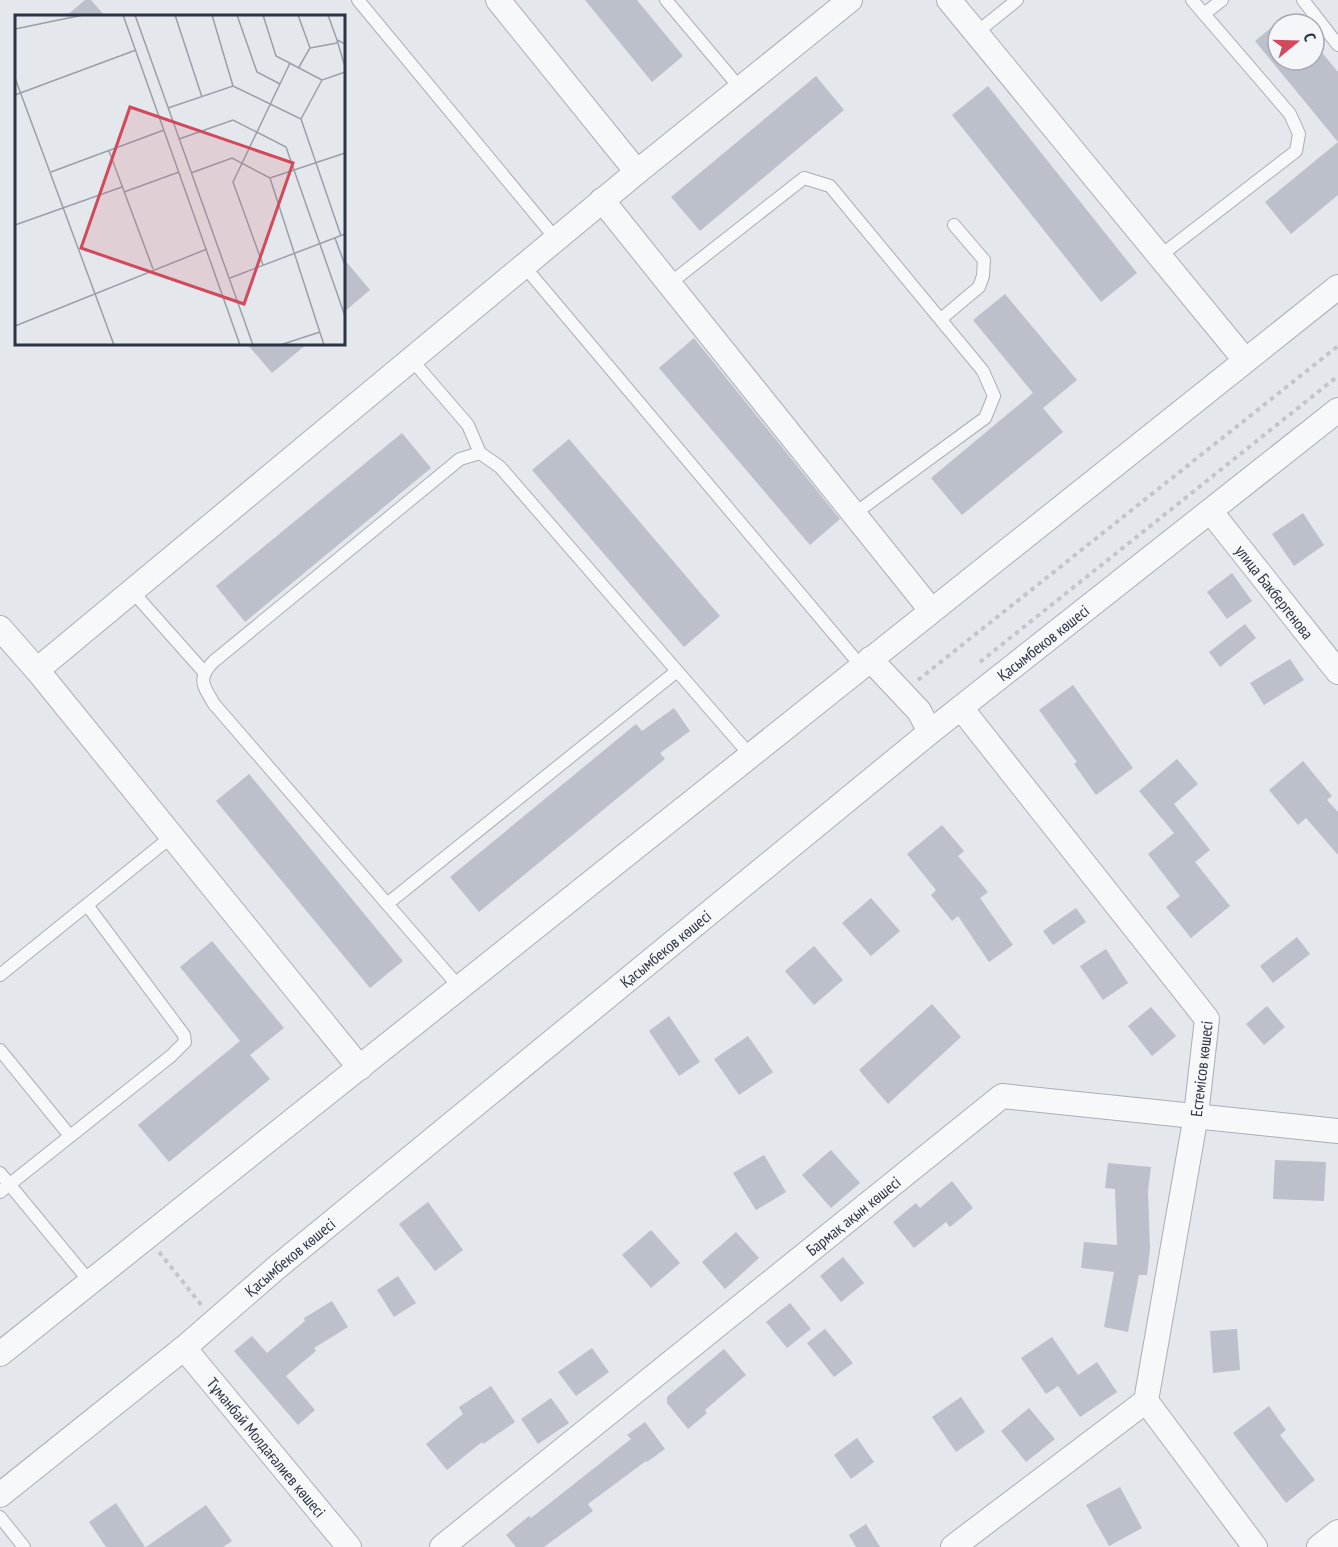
<svg xmlns="http://www.w3.org/2000/svg" width="1338" height="1547" viewBox="0 0 1338 1547" font-family="'PT Sans Narrow',sans-serif">
  <style>
    .building { fill: #bbc0ca }
    .lines { fill: none; stroke-linecap: round; stroke-linejoin: round }
    .service-casing { stroke: #a9aeb7; stroke-width: 14 }
    .minor-casing { stroke: #a9aeb7; stroke-width: 26 }
    .path { stroke: #c2c5cb; stroke-width: 4; stroke-dasharray: 4.5 4.5; stroke-linecap: butt }
    .service { stroke: #f7f8fa; stroke-width: 12 }
    .minor { stroke: #f7f8fa; stroke-width: 24 }
    .labels { text-anchor: middle; dominant-baseline: central; stroke-width: 4.5; stroke-linejoin: round; paint-order: stroke }
    .street-label { font-size: 16px; fill: #2b3445; stroke: #f4f6f9 }
    .inset-road { fill: none; stroke: #9a9fa9; stroke-width: 1.5 }
    .view { fill: #d1495b; fill-opacity: 0.15; stroke: #d1495b; stroke-width: 3 }
    .inset-edge { fill: none; stroke: #2b3445; stroke-width: 3 }
  </style>
  <rect width="100%" height="100%" fill="#e4e7ec"/>
  <!-- building -->
  <g class="building">
    <path d="M 85,0 L 91,0 L 105,16 L 66,16 Z"/>
    <path d="M 585,0 L 637,0 L 683,56 L 652,82 Z"/>
    <path d="M 1278,22 L 1278,60 L 1314,60 L 1314,43 L 1338,72 L 1338,195 L 1291,234 L 1265,202 L 1338,142 L 1255,41 Z"/>
    <path d="M 816,76 L 844,110 L 700,231 L 671,197 Z"/>
    <path d="M 988,86 L 1137,273 L 1101,302 L 952,115 Z"/>
    <path d="M 344,259 L 370,290 L 344,312 Z"/>
    <path d="M 1005,294 L 1077,380 L 1043,408 L 1063,432 L 962,515 L 931,478 L 1033,393 L 973,320 Z"/>
    <path d="M 694,338 L 840,519 L 810,545 L 659,368 Z"/>
    <path d="M 247,344 L 307,344 L 272,373 Z"/>
    <path d="M 402,433 L 431,468 L 245,622 L 216,586 Z"/>
    <path d="M 569,439 L 720,616 L 684,647 L 532,470 Z"/>
    <path d="M 1303,513 L 1324,545 L 1294,566 L 1272,534 Z"/>
    <path d="M 1232,573 L 1252,601 L 1227,619 L 1207,592 Z"/>
    <path d="M 1245,624 L 1256,638 L 1220,667 L 1209,652 Z"/>
    <path d="M 1290,659 L 1304,680 L 1264,705 L 1250,683 Z"/>
    <path d="M 1073,685 L 1133,768 L 1096,795 L 1074,764 L 1077,762 L 1039,710 Z"/>
    <path d="M 674,708 L 690,731 L 660,753 L 665,759 L 479,912 L 450,877 L 636,724 L 642,731 Z"/>
    <path d="M 1177,759 L 1198,784 L 1174,804 L 1210,850 L 1195,862 L 1230,906 L 1191,938 L 1166,907 L 1180,896 L 1148,854 L 1174,833 L 1139,791 Z"/>
    <path d="M 1303,761 L 1332,796 L 1327,800 L 1338,812 L 1338,855 L 1306,818 L 1298,825 L 1269,790 Z"/>
    <path d="M 249,774 L 403,961 L 370,988 L 216,801 Z"/>
    <path d="M 942,825 L 964,851 L 958,856 L 988,892 L 980,898 L 1013,945 L 989,962 L 958,916 L 952,921 L 931,895 L 936,890 L 907,854 Z"/>
    <path d="M 871,898 L 900,931 L 871,956 L 842,923 Z"/>
    <path d="M 1076,908 L 1086,922 L 1053,945 L 1043,931 Z"/>
    <path d="M 1297,937 L 1310,954 L 1273,983 L 1260,966 Z"/>
    <path d="M 212,941 L 284,1028 L 250,1055 L 270,1079 L 169,1162 L 138,1125 L 240,1041 L 180,967 Z"/>
    <path d="M 814,946 L 843,980 L 814,1005 L 785,971 Z"/>
    <path d="M 1106,949 L 1128,983 L 1103,1000 L 1080,966 Z"/>
    <path d="M 932,1004 L 961,1037 L 888,1104 L 859,1070 Z"/>
    <path d="M 1267,1006 L 1285,1027 L 1264,1045 L 1246,1024 Z"/>
    <path d="M 1151,1007 L 1176,1036 L 1152,1056 L 1128,1026 Z"/>
    <path d="M 669,1016 L 700,1062 L 679,1076 L 649,1031 Z"/>
    <path d="M 748,1036 L 773,1072 L 739,1095 L 714,1059 Z"/>
    <path d="M 831,1150 L 860,1183 L 831,1208 L 802,1175 Z"/>
    <path d="M 764,1155 L 786,1192 L 756,1210 L 733,1173 Z"/>
    <path d="M 1275,1160 L 1326,1162 L 1324,1201 L 1273,1199 Z"/>
    <path d="M 1108,1163 L 1151,1167 L 1148,1191 L 1150,1249 L 1147,1275 L 1139,1275 L 1128,1332 L 1104,1327 L 1114,1272 L 1081,1268 L 1084,1242 L 1117,1245 L 1115,1189 L 1105,1188 Z"/>
    <path d="M 952,1181 L 973,1208 L 950,1227 L 946,1222 L 914,1248 L 893,1222 L 916,1203 L 920,1208 Z"/>
    <path d="M 428,1202 L 463,1250 L 435,1271 L 399,1224 Z"/>
    <path d="M 651,1230 L 680,1263 L 651,1288 L 622,1255 Z"/>
    <path d="M 736,1232 L 759,1258 L 725,1289 L 702,1262 Z"/>
    <path d="M 843,1257 L 864,1283 L 841,1302 L 820,1276 Z"/>
    <path d="M 398,1276 L 416,1303 L 394,1317 L 377,1290 Z"/>
    <path d="M 332,1301 L 348,1327 L 314,1348 L 316,1351 L 286,1376 L 315,1410 L 298,1425 L 234,1351 L 252,1336 L 267,1353 L 305,1321 L 304,1318 Z"/>
    <path d="M 790,1303 L 811,1329 L 787,1348 L 766,1322 Z"/>
    <path d="M 825,1329 L 853,1363 L 834,1377 L 807,1343 Z"/>
    <path d="M 1237,1329 L 1240,1370 L 1213,1373 L 1210,1331 Z"/>
    <path d="M 1052,1337 L 1078,1375 L 1097,1362 L 1117,1392 L 1080,1417 L 1058,1386 L 1046,1394 L 1021,1358 Z"/>
    <path d="M 592,1348 L 609,1372 L 576,1396 L 558,1372 Z"/>
    <path d="M 724,1349 L 746,1375 L 705,1410 L 707,1413 L 688,1429 L 667,1403 L 667,1397 Z"/>
    <path d="M 491,1386 L 515,1422 L 483,1444 L 482,1442 L 447,1470 L 426,1444 L 463,1414 L 459,1407 Z"/>
    <path d="M 961,1397 L 985,1432 L 956,1452 L 932,1417 Z"/>
    <path d="M 551,1398 L 569,1423 L 538,1444 L 521,1419 Z"/>
    <path d="M 1269,1406 L 1286,1430 L 1280,1435 L 1315,1480 L 1286,1503 L 1233,1433 Z"/>
    <path d="M 1029,1408 L 1055,1439 L 1026,1462 L 1001,1431 Z"/>
    <path d="M 645,1422 L 665,1449 L 647,1462 L 646,1461 L 588,1504 L 593,1511 L 544,1547 L 516,1547 L 506,1535 L 529,1516 L 531,1518 L 631,1439 L 627,1435 Z"/>
    <path d="M 857,1438 L 874,1462 L 851,1479 L 834,1455 Z"/>
    <path d="M 1120,1487 L 1142,1528 L 1109,1546 L 1086,1505 Z"/>
    <path d="M 116,1503 L 145,1547 L 106,1547 L 89,1522 Z"/>
    <path d="M 206,1505 L 232,1541 L 223,1547 L 146,1547 Z"/>
    <path d="M 866,1524 L 880,1547 L 856,1547 L 849,1535 Z"/>
  </g>
  <g class="lines">
    <!-- service casing -->
    <g class="service-casing">
      <g id="service">
        <path d="M 358,0 L 556,239"/>
        <path d="M 666,0 L 740,88"/>
        <path d="M 1303,0 L 1338,45"/>
        <path d="M 1204,14 L 1222,0"/>
        <path d="M 976,33 L 1017,0"/>
        <path d="M 1160,256 L 1296,151 L 1299,134 L 1290,114 L 1192,0"/>
        <path d="M 524,266 L 861,666"/>
        <path d="M 669,284 L 804,178 L 830,186 L 983,371 L 994,396 L 985,418 L 854,514"/>
        <path d="M 941,319 L 979,287 L 983,276 L 984,260 L 954,225"/>
        <path d="M 411,359 L 468,425 L 480,453"/>
        <path d="M 132,591 L 204,672"/>
        <path d="M 387,904 L 677,671"/>
        <path d="M 0,975 L 171,837"/>
        <path d="M 460,988 L 214,704 C 203,685 197,679 213,662 L 460,459 L 480,453 L 500,467 L 750,755"/>
        <path d="M 0,1050 L 70,1136"/>
        <path d="M 0,1173 L 90,1282"/>
        <path d="M 0,1192 L 171,1056 L 185,1042 L 184,1035 L 87,905"/>
        <path d="M 0,1517 L 24,1547"/>
      </g>
    </g>
    <!-- minor casing -->
    <g class="minor-casing">
      <g id="minor">
        <path d="M 498,0 L 637,172"/>
        <path d="M 949,0 L 1245,360"/>
        <path d="M 602,200 L 931,610"/>
        <path id="s1" d="M 1211,512 L 1338,672"/>
        <path d="M 0,628 L 37,670 L 360,1068"/>
        <path d="M 870,659 L 919,711 L 930,732"/>
        <path d="M 37,670 L 637,172 L 850,0"/>
        <path id="s2" d="M 184,1348 L 349,1547"/>
        <path d="M 0,1354 L 1338,287"/>
        <path d="M 1146,1401 L 1255,1547"/>
        <path id="s3" d="M 0,1495 L 184,1348 L 276,1268 L 930,732 L 1338,410"/>
        <path id="s4" d="M 442,1547 L 1002,1096 L 1338,1131"/>
        <path id="s5" d="M 953,1547 L 1146,1401 L 1196,1115 L 1207,1019 L 961,708"/>
        <path d="M 1319,1547 L 1338,1532"/>
      </g>
    </g>
    <!-- path -->
    <g class="path">
      <path d="M 980,662 L 1338,376"/>
      <path d="M 918,680 L 1338,346"/>
      <path d="M 159,1252 L 203,1307"/>
    </g>
    <!-- service -->
    <use href="#service" class="service"/>
    <!-- minor -->
    <use href="#minor" class="minor"/>
  </g>
  <g class="labels">
    <!-- street labels -->
    <g class="street-label">
      <text stroke="none"><textPath href="#s1" startOffset="102">улица Бакбергенова</textPath></text>
      <text stroke="none"><textPath href="#s3" startOffset="1347">Қасымбеков көшесі</textPath></text>
      <text stroke="none"><textPath href="#s3" startOffset="861">Қасымбеков көшесі</textPath></text>
      <text stroke="none"><textPath href="#s5" startOffset="579">Естемісов көшесі</textPath></text>
      <text stroke="none"><textPath href="#s4" startOffset="528">Бармақ ақын көшесі</textPath></text>
      <text stroke="none"><textPath href="#s3" startOffset="375">Қасымбеков көшесі</textPath></text>
      <text stroke="none"><textPath href="#s2" startOffset="129">Тұманбай Молдағалиев көшесі</textPath></text>
    </g>
  </g>
  <!-- overview -->
  <g transform="translate(15 15)">
    <rect width="330" height="330" fill="#e4e7ec"/>
    <path class="inset-road" d="M 108,0 L 225,330M 120,0 L 238,330M 160,0 L 187,82M 197,0 L 218,71M 222,0 L 242,57 L 265,69M 248,0 L 261,41 L 307,65M 283,0 L 295,33 L 284,52M 313,0 L 322,25 L 330,29M 0,14 L 68,0M 322,25 L 330,52M 295,33 L 322,28M 0,63 L 99,330M 0,80 L 121,35M 153,93 L 218,71 L 286,104 L 326,221M 286,104 L 307,65 L 330,57M 164,124 L 218,105 L 271,132 L 330,301M 94,136 L 138,254M 36,157 L 149,115M 176,158 L 217,143 L 255,163 L 309,330M 255,163 L 330,138M 109,177 L 164,157M 0,210 L 107,172M 320,223 L 330,250M 248,250 L 218,167 L 275,48M 215,263 L 330,219M 0,311 L 192,234M 265,330 L 305,317"/>
    <path class="view" d="M 115,92 L 278,148 L 229,289 L 66,233 Z"/>
    <rect width="330" height="330" class="inset-edge"/>
  </g>
  <!-- north arrow -->
  <g transform="translate(1296 42) rotate(71)"><circle r="28" fill="#f4f6f9" stroke="#a4a8b1" stroke-width="1.5"/>
  <path d="M0-4.5L10 22L0 15L-10 22Z" fill="#d1495b"/>
  <text y="-9" font-size="16" font-weight="bold" text-anchor="middle" fill="#2b3445">С</text>
  </g>
</svg>
